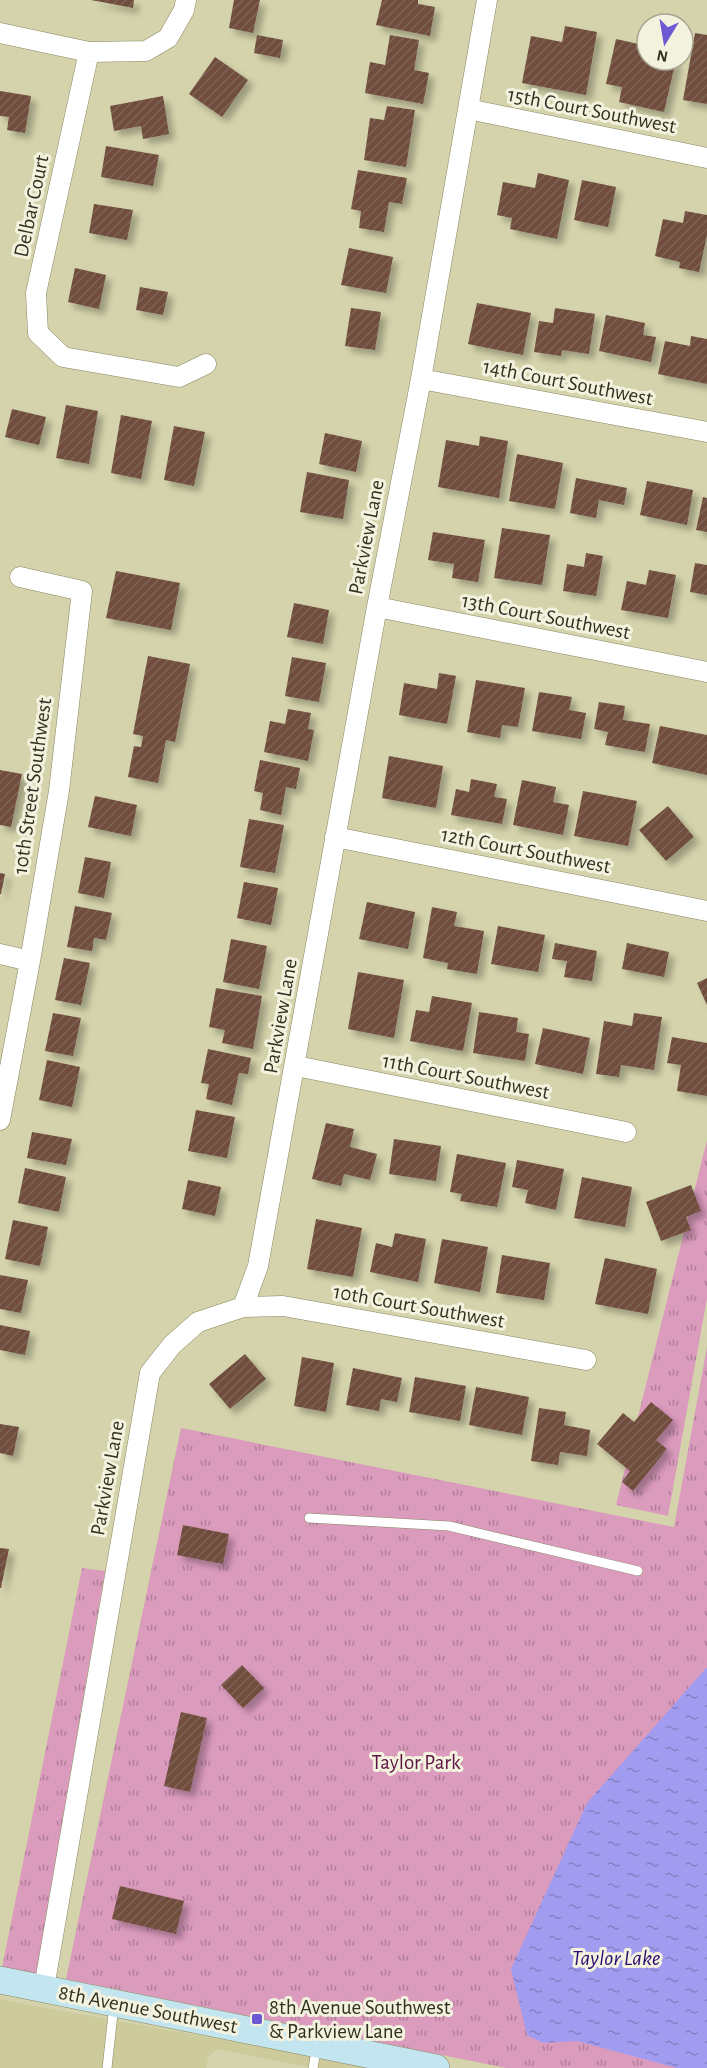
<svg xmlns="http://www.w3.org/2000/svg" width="707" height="2068" font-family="'Alegreya Sans',sans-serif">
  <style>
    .built { fill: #cdcb9b }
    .park { fill: url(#park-tufts) }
    .water { fill: url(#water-ripples) }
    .building { fill: url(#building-hatch); filter: url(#shadow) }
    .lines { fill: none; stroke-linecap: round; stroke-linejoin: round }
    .lane-casing { stroke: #888661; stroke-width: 10 }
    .street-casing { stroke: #888661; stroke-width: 21 }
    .secondary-casing { stroke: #888661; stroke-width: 28 }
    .lane { stroke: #fff; stroke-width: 9 }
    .street { stroke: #fff; stroke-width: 20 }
    .secondary { stroke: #c3e5f0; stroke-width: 27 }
    .poi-dot { fill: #6c59d3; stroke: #f3f2de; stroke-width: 2 }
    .labels { text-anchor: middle; stroke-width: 6; stroke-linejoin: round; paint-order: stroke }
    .street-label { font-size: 21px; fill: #313121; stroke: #f3f2de }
    .park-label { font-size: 21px; fill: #5f1244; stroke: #f3f2de }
    .poi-label { font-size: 21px; fill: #313121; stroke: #f3f2de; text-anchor: start }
    .water-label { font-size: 22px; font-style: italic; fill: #2b0c70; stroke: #f3f2de }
  </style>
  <defs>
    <pattern id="park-tufts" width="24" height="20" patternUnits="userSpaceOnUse" patternTransform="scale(1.5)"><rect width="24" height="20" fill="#db9bbd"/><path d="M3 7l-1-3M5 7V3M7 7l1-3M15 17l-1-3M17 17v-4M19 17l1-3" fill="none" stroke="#b27f99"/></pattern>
    <pattern id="water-ripples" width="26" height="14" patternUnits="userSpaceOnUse" patternTransform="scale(1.5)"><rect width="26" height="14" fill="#a29cf1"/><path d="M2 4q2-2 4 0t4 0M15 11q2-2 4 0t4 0" fill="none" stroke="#8580c3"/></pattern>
    <pattern id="building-hatch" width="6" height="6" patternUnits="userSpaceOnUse" patternTransform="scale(1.5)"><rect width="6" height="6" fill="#6f4d3d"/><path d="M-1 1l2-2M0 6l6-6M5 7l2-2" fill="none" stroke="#7f6456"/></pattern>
    <filter id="shadow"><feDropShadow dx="5.5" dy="5.5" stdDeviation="3" flood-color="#0004"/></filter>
  </defs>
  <rect width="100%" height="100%" fill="#d4d3ab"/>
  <path class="built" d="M0 1999 18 2003 379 2068H314L218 2049 208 2057 206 2068H0Z"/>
  <path class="park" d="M707 1140V1298L668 1516 616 1505Z
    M707 1347V2068H506L66 1979 181 1428 674 1527Z
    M82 1568 105 1571 36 1975 2 1968Z"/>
  <path class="water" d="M707 1667V2068H677L577 2041 543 2043 527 2035 511 1969 587 1803Z"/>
  <path class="building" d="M91 0H134L133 8Z
    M234 0H260L253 33 229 28Z
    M382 0H418V4L435 7 430 36 376 25Z
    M565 26 597 32 586 95 522 83 531 36 562 42Z
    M695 33 707 35V104L683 100Z
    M257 35 283 40 280 58 254 53Z
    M390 35 419 40 414 70 429 73 423 104 365 93 370 62 385 65Z
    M616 39 647 46V60H676L664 112 619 102 622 87 606 84Z
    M215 57 248 80 222 117 189 94Z
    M0 91 31 96 25 133 7 130 9 117 0 116Z
    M163 96 169 134 143 139 141 126 114 131 110 106Z
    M387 106 415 110 406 167 364 160 370 118 384 120Z
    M106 146 159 155 153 186 101 177Z
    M358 170 407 178 402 204 389 202 384 232 359 228 361 211 351 209Z
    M538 173 569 180 557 239 510 229 512 218 497 215 503 182 535 188Z
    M582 180 616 187 608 227 574 220Z
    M94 204 133 210 127 240 89 233Z
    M685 211 707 215V235L699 272 679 268 680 262 655 256 663 219 683 223Z
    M349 248 393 257 386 293 341 285Z
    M75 268 106 275 99 309 68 302Z
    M140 287 168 292 163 315 136 310Z
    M477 303 531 313 523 355 468 344Z
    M351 308 381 312 375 350 345 346Z
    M555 308 595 314 589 354 562 350 561 356 534 352 539 321 553 323Z
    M606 315 645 323 643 335 656 337 651 362 599 351Z
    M691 336 707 339V384L658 374 665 341 690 346Z
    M66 405 98 411 89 464 56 458Z
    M12 409 46 417 39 445 5 437Z
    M121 415 152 421 141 479 111 473Z
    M174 426 205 432 194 486 164 480Z
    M325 433 362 441 356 472 319 464Z
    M480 436 508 441 499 498 438 487 446 440 479 446Z
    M517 454 563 463 555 509 509 501Z
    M307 472 349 480 343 519 300 512Z
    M576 478 627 488 624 505 599 500 596 518 570 513Z
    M647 481 693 490 687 525 640 515Z
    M703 497 707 498V532L696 530Z
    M502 528 550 535 542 585 494 578Z
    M433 532 485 540 478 582 452 578 454 564 428 560Z
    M586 553 603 556 596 596 563 591 567 564 584 567Z
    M695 563 707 565V595L690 592Z
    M649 570 676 575 668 618 621 610 627 581 646 585Z
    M116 571 180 583 171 630 106 618Z
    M294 603 329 610 323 644 287 637Z
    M148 656 190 664 175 742 166 740 158 783 128 777 134 746 141 747 143 736 133 734Z
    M292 657 326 663 319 702 285 696Z
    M439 673 456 676 447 724 399 715 404 683 437 689Z
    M476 680 525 688 518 727 502 725 500 738 467 732Z
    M539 692 572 697 569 710 586 713 581 739 532 731Z
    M599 702 625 706 623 720 650 724 645 752 605 745 608 732 594 729Z
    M288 709 311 713 308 729 314 730 308 761 264 752 270 721 285 724Z
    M660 726 707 735V775L652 763Z
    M389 756 443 766 436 808 382 798Z
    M260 760 300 768 296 789 286 787 281 815 260 810 263 793 254 791Z
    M0 770 22 774 11 827 0 825Z
    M471 779 497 784 494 797 507 799 502 824 451 815 456 789 469 792Z
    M522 780 556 787 553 802 569 805 563 835 513 825Z
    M583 791 637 801 628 846 574 836Z
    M95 796 137 805 131 836 88 827Z
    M668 806 694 837 666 861 639 830Z
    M249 819 284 825 275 873 240 867Z
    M85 857 111 862 104 898 78 893Z
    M0 873 5 874 1 894H0Z
    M244 882 278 888 271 925 237 918Z
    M367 902 415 912 408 949 359 939Z
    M75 906 112 913 106 940 94 938 92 951 67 947Z
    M432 907 457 912 454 926 484 931 477 974 447 969 448 963 423 958Z
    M498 926 545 935 538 972 491 964Z
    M231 939 267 946 259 989 223 982Z
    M555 943 597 951 592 981 564 977 567 961 552 959Z
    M627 943 669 952 664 977 622 969Z
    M64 958 90 963 81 1005 55 1000Z
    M358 972 404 980 394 1038 348 1029Z
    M707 978V1005L697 983Z
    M216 988 262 996 253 1049 222 1043 225 1030 209 1027Z
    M432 996 472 1003 463 1051 410 1041 416 1010 429 1012Z
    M479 1012 518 1018 516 1032 529 1034 525 1061 473 1053Z
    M53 1013 81 1018 73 1056 45 1051Z
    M634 1013 662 1017 654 1070 621 1065 619 1077 596 1074 604 1021 632 1026Z
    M543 1028 590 1038 583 1074 535 1064Z
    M672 1037 707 1043V1096L677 1091 681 1065 667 1063Z
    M208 1049 251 1058 248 1074 239 1073 232 1105 206 1099 209 1084 201 1083Z
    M47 1060 80 1067 72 1107 39 1100Z
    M196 1110 235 1117 227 1158 188 1151Z
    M326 1123 354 1129 350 1147 377 1154 370 1180 344 1174 341 1186 312 1179Z
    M32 1132 72 1139 66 1165 27 1158Z
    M394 1139 441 1146 436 1181 389 1174Z
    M457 1154 506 1163 497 1207 460 1201 462 1194 450 1192Z
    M517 1160 564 1169 556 1210 525 1203 528 1190 512 1187Z
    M25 1168 66 1177 59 1212 18 1203Z
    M582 1177 632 1187 625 1227 574 1218Z
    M188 1180 221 1187 215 1216 182 1209Z
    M691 1185 701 1211 686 1217 691 1230 661 1241 646 1202Z
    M316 1219 362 1228 353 1277 307 1269Z
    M13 1220 48 1227 40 1266 5 1259Z
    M395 1233 426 1239 418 1282 370 1272 376 1243 392 1247Z
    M442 1239 488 1247 480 1292 434 1283Z
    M502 1255 550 1263 544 1300 496 1293Z
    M605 1258 657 1269 648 1314 595 1304Z
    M0 1275 28 1280 21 1313 0 1309Z
    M0 1325 30 1331 25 1355 0 1350Z
    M245 1354 266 1379 230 1409 209 1384Z
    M302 1357 334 1363 326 1412 294 1406Z
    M353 1368 402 1378 397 1402 381 1399 379 1411 346 1405Z
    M415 1377 466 1386 460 1421 409 1412Z
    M476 1387 529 1397 522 1435 469 1425Z
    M651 1402 673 1420 656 1440 667 1449 633 1491 622 1482 630 1471 597 1444 623 1413 634 1422Z
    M539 1408 566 1412 564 1425 590 1430 587 1456 560 1452 558 1465 531 1461Z
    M0 1424 19 1427 13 1456 0 1453Z
    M183 1525 229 1534 223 1564 177 1555Z
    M0 1548 9 1549 1 1588H0Z
    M242 1665 264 1688 243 1708 221 1685Z
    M181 1712 207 1718 190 1792 164 1786Z
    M120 1886 184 1901 176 1934 112 1919Z"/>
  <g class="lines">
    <defs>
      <path id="lane" d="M309 1518 449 1526 638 1571
        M107 2068 114 2005
        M313 2068 317 2046"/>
      <path id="street" d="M0 33 89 52 146 51 168 38 184 10 186 0
        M89 52 36 293 38 333 63 357 179 377 206 364
        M468 109 707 158
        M421 379 707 432
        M377 607 707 672
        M335 837 707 911
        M0 954 30 961
        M296 1066 626 1132
        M0 1120 30 961 59 791 82 591 20 577
        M243 1307 283 1306 586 1360
        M44 1988 150 1373 172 1345 198 1322 243 1307 258 1266 377 607 421 379 487 0"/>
      <path id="secondary" d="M0 1980 436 2068"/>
    </defs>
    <use href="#lane" class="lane-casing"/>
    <use href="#street" class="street-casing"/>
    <use href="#secondary" class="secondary-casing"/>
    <use href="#lane" class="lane"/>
    <use href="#street" class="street"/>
    <use href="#secondary" class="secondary"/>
  </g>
  <rect class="poi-dot" x="251" y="2013" width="12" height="12" rx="3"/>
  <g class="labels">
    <g class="street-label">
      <text transform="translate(592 110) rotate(11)" y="7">15th Court Southwest</text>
      <text transform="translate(31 206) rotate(-78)" y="7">Delbar Court</text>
      <text transform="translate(568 382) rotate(11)" y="7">14th Court Southwest</text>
      <text transform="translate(366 537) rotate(-79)" y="7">Parkview Lane</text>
      <text transform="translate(546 616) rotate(11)" y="7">13th Court Southwest</text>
      <text transform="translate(32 786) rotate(-82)" y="7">10th Street Southwest</text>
      <text transform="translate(526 850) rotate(11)" y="7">12th Court Southwest</text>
      <text transform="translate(280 1016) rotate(-80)" y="7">Parkview Lane</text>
      <text transform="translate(466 1076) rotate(11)" y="7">11th Court Southwest</text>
      <text transform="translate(419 1306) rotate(10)" y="7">10th Court Southwest</text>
      <text transform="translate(107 1478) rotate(-80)" y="7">Parkview Lane</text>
      <text transform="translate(148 2009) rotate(11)" y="7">8th Avenue Southwest</text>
    </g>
    <g class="park-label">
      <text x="416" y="1769">Taylor Park</text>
    </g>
    <g class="poi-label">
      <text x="269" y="2014">8th Avenue Southwest<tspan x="269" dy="24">&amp; Parkview Lane</tspan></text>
    </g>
    <g class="water-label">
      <text x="616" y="1965">Taylor Lake</text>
    </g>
  </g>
  <g transform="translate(665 42) rotate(191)"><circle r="28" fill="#f3f2de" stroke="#a5a592" stroke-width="1.5"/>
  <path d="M0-4.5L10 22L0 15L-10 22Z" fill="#6c59d3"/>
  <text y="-9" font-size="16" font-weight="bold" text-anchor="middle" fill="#313121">N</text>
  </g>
</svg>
